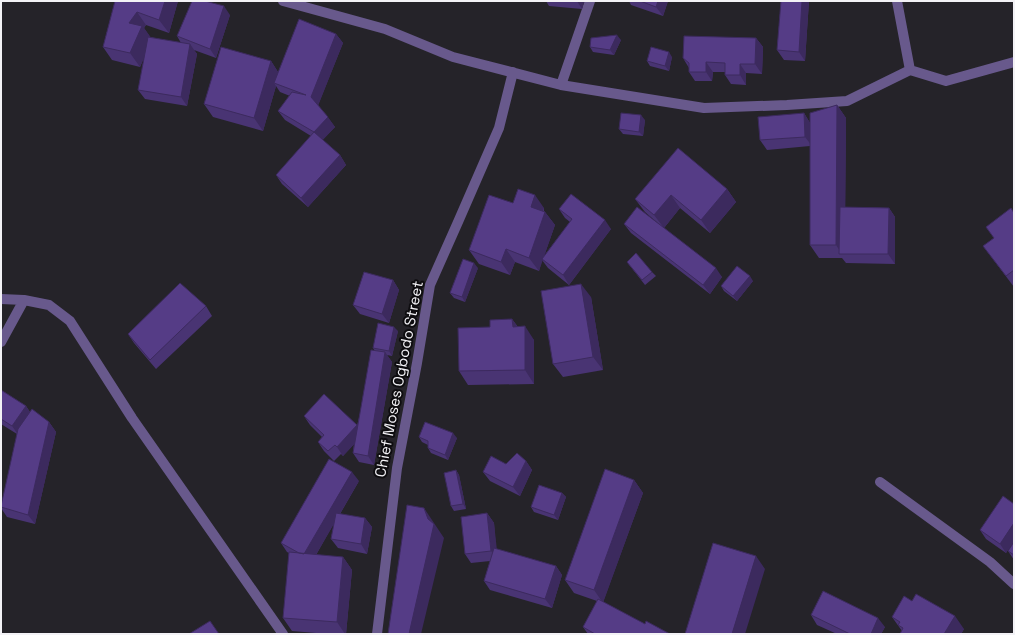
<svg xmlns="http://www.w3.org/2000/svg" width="1015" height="635" font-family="'Space Grotesk',sans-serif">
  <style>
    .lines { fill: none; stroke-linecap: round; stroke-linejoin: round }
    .minor { stroke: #68598c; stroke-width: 10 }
    .wall { fill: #493473 }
    .shaded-wall { fill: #3c2a5e }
    .building { fill: #553c86; stroke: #3c2a5e }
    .labels { text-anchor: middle; stroke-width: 4; stroke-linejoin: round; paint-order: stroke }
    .street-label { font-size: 15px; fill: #f3f2f6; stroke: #0e0d10 }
  </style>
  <rect width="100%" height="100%" fill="#252329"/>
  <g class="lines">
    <path class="minor" d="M283 1 385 29 453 57 561 85 704 108 787 105 847 101 910 70 946 81 1014 62
      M897 1 910 70
      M561 85 590 1
      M1 299 24 300 49 305 70 321 132 418 283 634
      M1 342 24 300
      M880 482 990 562 1014 584
      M377 634 397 468 417 363 430 285 458 222 499 128 513 72"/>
  </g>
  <path class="wall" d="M115 1H178L169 33 146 25 144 28 150 37 181 43 177 36 230 15 216 58 194 50 197 54 187 106 145 99 138 90 145 55 140 67 112 60 103 47Z
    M546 1H584L582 9 549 6Z
    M629 1H668L663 16 631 5Z
    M781 1H809L805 61 784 60 777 50Z
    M336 34 343 43 318 105 335 127 322 140 340 155 346 165 308 207 282 184 276 175 311 136 285 120 278 111 290 96 280 92 276 86 263 131 213 117 204 104 271 61 278 72Z
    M756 38 763 47 762 74 746 73V85L731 84 725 75V72H713L712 81H695L689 72V68L683 58Z
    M621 40 614 55 593 52 590 47Z
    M672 57 669 71 650 66 647 61Z
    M837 105 846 118 845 207 889 208 895 217V264L846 263 842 258H819L810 245V146L767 150 760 140 804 113 810 123V127Z
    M645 120 643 136 623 134 619 129Z
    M727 189 736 202 710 233 680 208 664 228 722 277 710 294 631 233 624 224 660 225 645 212 635 199Z
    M513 203 544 208V211L545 212 555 225 544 256 570 222 565 218 559 209 611 229 569 285 548 268 542 260 539 271 515 262 510 275 479 264 469 250Z
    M1014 213V287L983 246 994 238 986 227Z
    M627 262 652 272 656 276 645 285Z
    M478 268 465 302 454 298 450 293Z
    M393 280 399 290 389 323 360 314 353 305Z
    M753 281 737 301 724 291 721 286Z
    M591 297 603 370 563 377 553 364Z
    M206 306 212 316 156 369 134 343 128 334Z
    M512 319 518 327 534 340V384L468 385 459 371 490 327Z
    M398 331 392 356 387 355 392 362 374 465 359 462 353 453 354 444 343 456 341 454 334 461 324 451 318 442 322 437 310 425 304 416 357 425V426L375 351 373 348Z
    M1 390 26 406 30 412 49 422 56 432 35 524 7 517 1 508 17 434 1 424Z
    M419 437 457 438 448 460 431 453 428 448V445L422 442Z
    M526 461 532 470 520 496 490 481 483 472 506 464Z
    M456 470 459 475 466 509 454 511 451 506Z
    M634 480 643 493 603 602 645 624 670 634H588L583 627 597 601 574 593 565 580Z
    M359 481 340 514 365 518 372 527 367 554 338 548 331 539 334 523 316 555 343 557 352 570 346 634H328L292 631 283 618 289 553 287 552 281 543Z
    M562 493 566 497 558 520 534 512 531 507Z
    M487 513 494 523 496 549 556 566 562 575 552 608 490 590 484 581 490 561 471 563 465 554Z
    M980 530 1014 541 1006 553 986 539Z
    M1014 542V560L1008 551Z
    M811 615 885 627 881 634H837L817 625Z
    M892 617 964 629 961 634H900L902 631Z"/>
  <path class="shaded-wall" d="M165 1H178L169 33 159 20Z
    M577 1H584L582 9Z
    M658 1H668L663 16 656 7Z
    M802 1H809L805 61 799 52Z
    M224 6 230 15 216 58 210 49Z
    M137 12 146 25 144 28 152 39 140 67 130 53 129 23Z
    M336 34 343 43 318 106 311 97Z
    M617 35 621 40 614 55 610 50Z
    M756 38 763 47 762 74 755 64Z
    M190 44 197 54 187 106 181 97Z
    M669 52 672 57 669 71 665 66Z
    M271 61 280 75 274 83 276 86 263 131 254 118Z
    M706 62 713 72 712 81 706 72Z
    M740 64 746 73V85L740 75Z
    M837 105 846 118 845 254H842L836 245Z
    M804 113 810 123 812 146 805 137Z
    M641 115 645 120 643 136 639 132Z
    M328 117 335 127 321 142 314 132Z
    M340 155 346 165 308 207 301 198Z
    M727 189 736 202 710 233 701 220Z
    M535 195 544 208 540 220 531 207Z
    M671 195 680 208 664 228 654 215Z
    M889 208 895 217V264L888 254Z
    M545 212 555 225 539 271 529 258Z
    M605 220 611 229 569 285 563 275Z
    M506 249 515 262 510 275 501 262Z
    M474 263 478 268 465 302 462 297Z
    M716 268 722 277 710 294 703 285Z
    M750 276 753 281 737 301 733 296Z
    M393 280 399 290 389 323 382 314Z
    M581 284 591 297 603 370 593 357Z
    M512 319 522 333 513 327Z
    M525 326 534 340V384L525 370Z
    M394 327 398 331 392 356 389 351Z
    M385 352 392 362 374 465 368 456Z
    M26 406 32 415 19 436 12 426Z
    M49 422 56 432 35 524 28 515Z
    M357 425 363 435 343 456 337 447Z
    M453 433 457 438 448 460 445 455Z
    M526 461 532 470 520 496 513 487Z
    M456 470 459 475 466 509 463 504Z
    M352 472 359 481 310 565 303 556Z
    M634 480 643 493 603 603 594 590Z
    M562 493 566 497 558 520 554 515Z
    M424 508 444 538 421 634H409L428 519Z
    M487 513 494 523 498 560 491 551Z
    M365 518 372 527 367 554 361 544Z
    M1014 523V541L1006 553 1000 544Z
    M756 556 765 569 745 634H732Z
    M343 557 352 570 346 634H345L337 622Z
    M556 566 562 575 552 608 545 599Z
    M955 616 964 629 961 634H944Z
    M878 618 885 627 881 634H871Z"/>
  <path class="building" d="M115 1H165L159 20 137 12 129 23 142 26 130 53 103 47Z
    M192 1H205L224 6 210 49 177 36Z
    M640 1H658L656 7Z
    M781 1H802L799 52 777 50Z
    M299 19 336 34 311 97 328 117 314 132 278 111 292 92 306 95 274 83Z
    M617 35 610 50 590 47 591 38Z
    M684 36 756 38 755 64H740V75H725V63L706 62V72H689V63L683 58Z
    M148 37 190 44 181 97 138 90Z
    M221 47 271 61 254 118 204 104Z
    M651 47 669 52 665 66 647 61Z
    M837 105 836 245H810V113Z
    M621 113 641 115 639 132 619 129Z
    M804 113 805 137 760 140 758 117Z
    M314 132 340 155 301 198 276 175Z
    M678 148 727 189 701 220 671 195 654 215 635 199Z
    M518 189 535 195 531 207 545 212 529 258 506 249 501 262 469 250 489 195 513 203Z
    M571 194 605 220 563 275 542 259 572 219 559 209Z
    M637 207 716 268 703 285 624 224Z
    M840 207 889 208 888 254H839Z
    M1011 208 1014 213V270L1006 276 983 246 994 238 986 227Z
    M636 253 652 272 642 280 627 262Z
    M463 259 474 263 462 297 450 293Z
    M737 266 750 276 733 296 721 286Z
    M364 272 393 280 382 314 353 305Z
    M180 283 206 306 150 360 128 334Z
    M581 284 593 357 553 364 541 291Z
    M512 319 513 327 525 326V370L459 371 458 328 490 327V320Z
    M378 323 394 327 389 351 373 348Z
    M371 350 385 352 368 456 353 453Z
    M1 390 26 406 12 426 1 419Z
    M324 394 357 425 337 447 335 445 328 451 318 442 324 435 304 416Z
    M32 409 49 422 28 515 1 507V506L18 429Z
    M425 422 453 433 445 455 428 448V441L419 437Z
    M517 453 526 461 513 487 483 472 491 456 506 464Z
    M329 459 352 472 304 554 299 553 281 543Z
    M605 469 634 480 594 590 565 580Z
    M456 470 463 504 451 506 444 473Z
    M539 485 562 493 554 515 531 507Z
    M1003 496 1014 504V523L1000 544 980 530Z
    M407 505 424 508 428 519 434 524 409 634H388Z
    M336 513 365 518 361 544 331 539Z
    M487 513 491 551 465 554 461 517Z
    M1014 542V555L1008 551Z
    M713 543 756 556 732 634H685Z
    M494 548 556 566 545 599 484 581Z
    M289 552 343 557 337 622 283 618Z
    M823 591 878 618 871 634H850L811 615Z
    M916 594 955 616 944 634H900L903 628 898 625 900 622 892 617 904 596 912 601Z
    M598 599 645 624 646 621 670 634H595L583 627Z
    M210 621 219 634H189Z"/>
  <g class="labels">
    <g class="street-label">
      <text transform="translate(399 379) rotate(-79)" y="5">Chief Moses Ogbodo Street</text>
    </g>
  </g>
  <rect width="1015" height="635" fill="none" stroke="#f3f2f6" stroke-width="4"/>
</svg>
